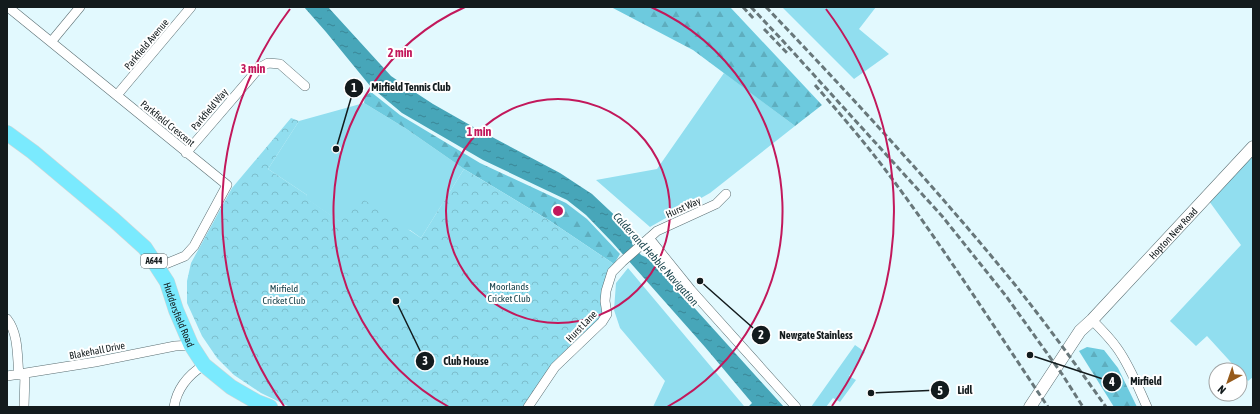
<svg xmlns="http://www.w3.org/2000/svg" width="1260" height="414" font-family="'Asap Condensed',sans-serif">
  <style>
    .green { fill: #91deef }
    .forest { fill: url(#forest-firs) }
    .park { fill: url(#park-crowns) }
    .water { fill: url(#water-ripples) }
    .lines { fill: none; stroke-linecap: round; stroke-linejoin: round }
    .minor-casing { stroke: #5b6f73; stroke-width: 10 }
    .tertiary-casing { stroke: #5b6f73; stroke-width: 13 }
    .trunk-casing { stroke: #d5d6d6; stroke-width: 16 }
    .minor { stroke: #fff; stroke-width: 9 }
    .tertiary { stroke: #fff; stroke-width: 12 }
    .trunk { stroke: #7aeafe; stroke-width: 15 }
    .rail { stroke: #68777a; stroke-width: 3; stroke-dasharray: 6 3; stroke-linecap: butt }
    .ring { fill: none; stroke: #c2185b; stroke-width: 2 }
    .labels { text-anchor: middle; stroke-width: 4; stroke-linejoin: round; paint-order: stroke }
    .shield { fill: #fff; stroke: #5a5f61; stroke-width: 1 }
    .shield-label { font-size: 9px; font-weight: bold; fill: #131b1d }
    .street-label { font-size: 10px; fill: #131b1d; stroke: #fff }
    .park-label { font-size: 10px; fill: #19444d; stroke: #fff }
    .water-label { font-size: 11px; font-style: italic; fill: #1c474f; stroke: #fff }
    .centre { fill: #c2185b; stroke: #fff; stroke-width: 2 }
    .ring-label { font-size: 12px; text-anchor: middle; font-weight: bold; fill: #c2185b; stroke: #fff; stroke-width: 4; stroke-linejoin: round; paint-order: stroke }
    .leader { fill: none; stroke: #131b1d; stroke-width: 1.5 }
    .callout-dot { fill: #131b1d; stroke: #fff; stroke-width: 1.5 }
    .mark-label { font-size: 12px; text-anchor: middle; font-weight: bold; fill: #fff }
    .callout-label { font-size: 11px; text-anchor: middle; font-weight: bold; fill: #131b1d; stroke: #fff; stroke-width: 4; stroke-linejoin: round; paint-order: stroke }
  </style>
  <defs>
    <pattern id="forest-firs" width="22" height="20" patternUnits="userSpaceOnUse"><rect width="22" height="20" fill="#6dcade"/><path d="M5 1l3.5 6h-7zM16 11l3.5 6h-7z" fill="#5eadbe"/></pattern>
    <pattern id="park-crowns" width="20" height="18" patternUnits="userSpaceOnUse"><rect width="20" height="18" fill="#91deef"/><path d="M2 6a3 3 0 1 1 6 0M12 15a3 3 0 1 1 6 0" fill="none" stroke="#7cbecc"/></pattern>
    <pattern id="water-ripples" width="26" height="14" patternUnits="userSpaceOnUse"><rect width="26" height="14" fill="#47a6b9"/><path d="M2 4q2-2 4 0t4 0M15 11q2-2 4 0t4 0" fill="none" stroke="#3a8696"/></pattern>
  </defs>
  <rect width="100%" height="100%" fill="#e2f9fe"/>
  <path class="green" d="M782 7H876L859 29 889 54 854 79Z
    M724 73 795 126 710 193 650 227 596 180 657 169Z
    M364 103 405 128 464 169 421 238 410 230 342 223 305 198 307 195 268 169 299 121Z
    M1253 155V377L1248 381 1240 372V370H1238L1207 336 1196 346 1170 321 1241 245 1209 201Z
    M628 268 744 406 743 407H653L665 381 620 328 614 310 616 283Z
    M855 345 865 352 849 376 856 380 840 402 833 398 826 407H811Z"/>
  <path class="forest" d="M611 7H730L822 105 795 126 693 50Z
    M371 92 400 115 480 163 566 203 587 219 620 254 614 264 550 221 464 169 405 128 364 103 365 96Z
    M1087 347 1104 350 1118 368 1137 407H1114L1079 351Z"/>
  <path class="park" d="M291 118 299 121 268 169 307 195 306 198 341 222 360 197 421 238 464 169 550 221 614 264 605 312 599 320 551 365 523 407H290L261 393 234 375 217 358 202 336 187 303V281L191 263 232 188Z"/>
  <path class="water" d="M304 7H328L391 76 407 87 433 104 477 129 560 173 592 194 625 225 631 233 632 244 641 255 656 262 689 302 784 407H750L749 406 752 403 705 347 612 242 586 215 567 200 483 160 402 113 371 87 326 32Z"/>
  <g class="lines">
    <defs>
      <path id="minor" d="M8 7 227 185 194 246 185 256 158 267
        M51 42 80 7
        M117 95 191 7
        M186 153 259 68 268 63 280 64 305 86
        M649 238 691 290 796 407
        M7 319C19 334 17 358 19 375
        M1092 320C1101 329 1110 338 1117 348 1130 366 1138 387 1147 407
        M7 376 95 362 175 346 191 345
        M24 407 25 374
        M174 407C177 388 188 375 204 365
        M528 407 555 367 602 322 607 314 605 301 606 291 612 272 622 262 657 231 716 204 726 194"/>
      <g id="tertiary">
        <path id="s1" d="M1030 407 1080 331 1092 320 1253 147"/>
      </g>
      <g id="trunk">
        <path id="s2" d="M7 133 33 152 114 220 145 248 167 282 176 310 191 345 204 365 231 387 257 402 270 407"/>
      </g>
    </defs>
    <use href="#minor" class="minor-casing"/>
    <use href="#tertiary" class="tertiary-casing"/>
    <use href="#trunk" class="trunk-casing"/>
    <use href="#minor" class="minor"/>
    <use href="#tertiary" class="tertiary"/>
    <use href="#trunk" class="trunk"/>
    <path class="rail" d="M743 7 754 19
      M751 7 783 41 942 216 1006 296 1062 374 1083 407
      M766 7C852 97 937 189 1016 286 1047 325 1077 366 1106 407
      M764 29 789 55
      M815 85C841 115 867 145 890 176 946 251 996 330 1048 407"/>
  </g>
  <g class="ring">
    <circle cx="558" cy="211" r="112"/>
    <path d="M449 407A224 224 0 0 1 465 7M651 7A224 224 0 0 1 667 407"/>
    <path d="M284 406A336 336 0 0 1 290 9M826 9A336 336 0 0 1 832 406"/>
  </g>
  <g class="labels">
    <rect class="shield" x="141" y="254" width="26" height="14" rx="3"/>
    <g class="shield-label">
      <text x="154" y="264">A644</text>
    </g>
    <g class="street-label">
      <text transform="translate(146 44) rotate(-50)" y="4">Parkfield Avenue</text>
      <text transform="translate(209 109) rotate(-50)" y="4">Parkfield Way</text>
      <text transform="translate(168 123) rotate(39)" y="4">Parkfield Crescent</text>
      <text transform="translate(683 207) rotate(-24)" y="4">Hurst Way</text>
      <text dy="4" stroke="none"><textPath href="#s1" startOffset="226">Hopton New Road</textPath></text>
      <text dy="4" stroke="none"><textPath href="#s2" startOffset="255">Huddersfield Road</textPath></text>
      <text transform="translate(581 326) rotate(-46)" y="4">Hurst Lane</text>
      <text transform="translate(97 350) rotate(-11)" y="4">Blakehall Drive</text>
    </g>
    <g class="park-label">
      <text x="509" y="290">Moorlands<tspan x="509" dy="12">Cricket Club</tspan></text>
      <text x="284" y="292">Mirfield<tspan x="284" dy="12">Cricket Club</tspan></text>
    </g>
    <g class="water-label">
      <text transform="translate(656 259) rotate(48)" y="4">Calder and Hebble Navigation</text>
    </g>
  </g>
  <circle cx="558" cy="211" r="6" class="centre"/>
  <g class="ring-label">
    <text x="400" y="57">2 min</text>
    <text x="253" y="73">3 min</text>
    <text x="479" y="136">1 min</text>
  </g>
  <path class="leader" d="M336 149L354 88M700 281L761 335M396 301L425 361M1030 355L1112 382M871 393L940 390"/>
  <g class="callout-dot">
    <circle cx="336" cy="149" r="4"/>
    <circle cx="700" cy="281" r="4"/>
    <circle cx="396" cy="301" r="4"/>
    <circle cx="1030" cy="355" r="4"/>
    <circle cx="871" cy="393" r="4"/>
    <circle cx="354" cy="88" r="10"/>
    <circle cx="761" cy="335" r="10"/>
    <circle cx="425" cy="361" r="10"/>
    <circle cx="1112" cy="382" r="10"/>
    <circle cx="940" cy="390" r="10"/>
  </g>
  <g class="mark-label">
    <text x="354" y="92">1</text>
    <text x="761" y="339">2</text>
    <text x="425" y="365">3</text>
    <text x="1112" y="386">4</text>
    <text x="940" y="395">5</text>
  </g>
  <g class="callout-label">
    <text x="411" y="91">Mirfield Tennis Club</text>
    <text x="816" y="339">Newgate Stainless</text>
    <text x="466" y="365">Club House</text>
    <text x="1146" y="385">Mirfield</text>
    <text x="965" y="394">Lidl</text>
  </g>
  <rect width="1260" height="414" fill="none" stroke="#131b1d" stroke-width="16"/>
  <g transform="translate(1228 382) rotate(220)"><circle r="19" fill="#ffffff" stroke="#a1a4a5"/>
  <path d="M0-3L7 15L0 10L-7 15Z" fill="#965a1b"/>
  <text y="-6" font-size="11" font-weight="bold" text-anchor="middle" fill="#131b1d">N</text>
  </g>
</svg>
